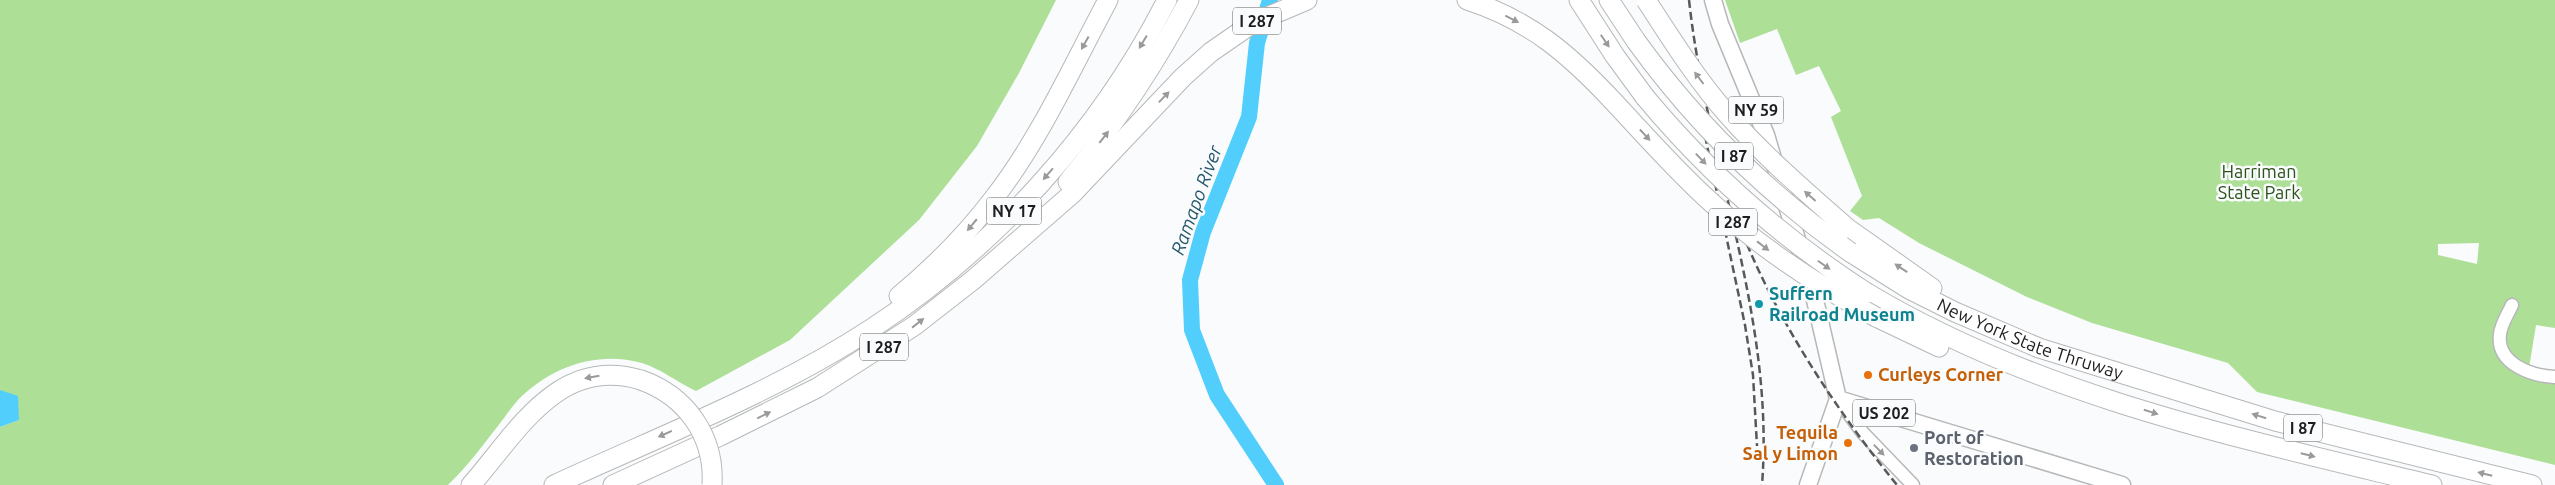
<svg xmlns="http://www.w3.org/2000/svg" width="2555" height="485" font-family="Ubuntu,sans-serif">
  <style>
    .green { fill: #addf97; fill-rule: evenodd }
    .water { fill: #52cefc }
    .lines { fill: none; stroke-linecap: round; stroke-linejoin: round }
    .river { stroke: #52cefc; stroke-width: 16 }
    .minor-casing { stroke: #b6b8b9; stroke-width: 15 }
    .major-casing { stroke: #b6b8b9; stroke-width: 19 }
    .highway-casing { stroke: #b6b8b9; stroke-width: 21 }
    .minor { stroke: #fff; stroke-width: 12 }
    .major { stroke: #fff; stroke-width: 16 }
    .highway { stroke: #fff; stroke-width: 19 }
    .rail { stroke: #585859; stroke-width: 2.5; stroke-dasharray: 8 4; stroke-linecap: butt }
    .highway-bridge-casing { stroke: #b6b8b9; stroke-width: 21; stroke-linecap: butt }
    .highway-bridge { stroke: #fff; stroke-width: 19 }
    .oneway { fill: #9a9a9a }
    .culture-dot { fill: #0f9aa8; stroke: #f9fbfc; stroke-width: 2 }
    .food-dot { fill: #e8710a; stroke: #f9fbfc; stroke-width: 2 }
    .worship-dot { fill: #6b7280; stroke: #f9fbfc; stroke-width: 2 }
    .labels { text-anchor: middle; stroke-width: 5; stroke-linejoin: round; paint-order: stroke }
    .shield { fill: #f9fbfc; stroke: #606061; stroke-width: 1 }
    .shield-label { font-size: 16px; font-weight: bold; fill: #1e1e1f }
    .park-label { font-size: 18px; fill: #2d521b; stroke: #f9fbfc }
    .culture-label { font-size: 18px; font-weight: bold; fill: #0d838f; stroke: #f9fbfc; text-anchor: start }
    .street-label { font-size: 18px; fill: #1e1e1f; stroke: #f9fbfc }
    .food-label { font-size: 18px; font-weight: bold; fill: #c56008; stroke: #f9fbfc; text-anchor: start }
    .worship-label { font-size: 18px; font-weight: bold; fill: #5b616d; stroke: #f9fbfc; text-anchor: start }
    .water-label { font-size: 19px; font-style: italic; fill: #25586b; stroke: #f9fbfc }
  </style>
  <rect width="100%" height="100%" fill="#f9fbfc"/>
  <path class="green" d="M0 0H1056L1019 73 977 146 919 220 790 340 696 391C677 382 661 369 642 363 599 351 556 365 523 395 516 401 510 410 504 418 486 441 469 465 448 485H0V427L19 420 0 390Z
    M1725 0H2555V328L2536 325 2529 368 2555 373V465L2257 392 2228 363 2092 323 2027 297 1919 243 1879 218 1863 220 1850 211 1862 196 1831 117 1841 111 1819 66 1796 75 1777 29 1740 43ZM2479 243 2477 264 2438 255V244Z"/>
  <path class="water" d="M0 390 18 396 19 420 0 427Z"/>
  <g class="lines">
    <path class="river" d="M1270 0 1257 43 1249 117 1203 232 1190 280 1192 330 1217 395 1276 485"/>
    <defs>
      <path id="minor" d="M2512 305C2508 314 2501 324 2500 334 2496 364 2532 376 2555 377
        M1838 399 1863 433 1913 485"/>
      <path id="major" d="M1713 0 1720 24 1766 135 1815 300 1838 399 1808 485
        M1838 399 2122 485"/>
      <g id="highway">
        <path d="M1467 0C1529 20 1568 53 1612 100"/>
        <path d="M1579 0 1615 56 1645 97"/>
        <path d="M1609 0 1636 41"/>
        <path d="M1068 182C1114 125 1155 65 1189 0"/>
        <path d="M1847 228 1932 288"/>
        <path id="s1" d="M1850 252 1909 289 1955 312 2039 348 2275 421 2532 485"/>
        <path d="M1867 293C2039 396 2239 438 2432 485"/>
        <path d="M899 296C934 267 966 235 994 198 1040 139 1073 65 1108 0"/>
        <path d="M1876 317 1939 347"/>
        <path d="M471 485C517 433 558 355 641 380"/>
        <path d="M554 485C660 436 773 393 871 329 995 248 1100 132 1167 0"/>
        <path d="M613 485 720 436 817 388 914 326 973 280 1073 193 1183 77 1211 52 1253 23 1307 0"/>
      </g>
    </defs>
    <use href="#minor" class="minor-casing"/>
    <use href="#major" class="major-casing"/>
    <use href="#highway" class="highway-casing"/>
    <use href="#minor" class="minor"/>
    <use href="#major" class="major"/>
    <use href="#highway" class="highway"/>
    <path class="rail" d="M1689 0C1707 165 1775 317 1762 485
      M1705 136 1745 325 1753 375 1757 446
      M1738 222C1774 316 1833 406 1897 485"/>
    <defs>
      <path id="highway-bridge" d="M1646 0C1672 40 1697 80 1728 115 1764 156 1806 192 1847 228
        M1636 41C1695 123 1767 193 1850 252
        M1645 97C1709 174 1783 239 1867 293
        M1612 100C1645 135 1677 172 1713 204 1762 249 1817 285 1876 317
        M641 380C686 396 715 436 712 485"/>
    </defs>
    <use href="#highway-bridge" class="highway-bridge-casing"/>
    <use href="#highway-bridge" class="highway-bridge"/>
  </g>
  <defs><path id="oneway-solid" d="M-6-.8H1V-3.2L6.5 0L1 3.2V.8H-6Z" transform="scale(1.25)"/></defs>
  <g class="oneway">
    <use href="#oneway-solid" transform="translate(1512 19) rotate(27)"/>
    <use href="#oneway-solid" transform="translate(1605 41) rotate(56)"/>
    <use href="#oneway-solid" transform="translate(1143 42) rotate(121)"/>
    <use href="#oneway-solid" transform="translate(1085 43) rotate(119)"/>
    <use href="#oneway-solid" transform="translate(1699 78) rotate(-127)"/>
    <use href="#oneway-solid" transform="translate(1164 97) rotate(-46)"/>
    <use href="#oneway-solid" transform="translate(1645 135) rotate(47)"/>
    <use href="#oneway-solid" transform="translate(1104 137) rotate(-52)"/>
    <use href="#oneway-solid" transform="translate(1701 159) rotate(46)"/>
    <use href="#oneway-solid" transform="translate(1048 174) rotate(131)"/>
    <use href="#oneway-solid" transform="translate(1810 196) rotate(-139)"/>
    <use href="#oneway-solid" transform="translate(972 225) rotate(130)"/>
    <use href="#oneway-solid" transform="translate(1763 246) rotate(38)"/>
    <use href="#oneway-solid" transform="translate(1824 265) rotate(35)"/>
    <use href="#oneway-solid" transform="translate(1901 268) rotate(-146)"/>
    <use href="#oneway-solid" transform="translate(918 323) rotate(-38)"/>
    <use href="#oneway-solid" transform="translate(592 377) rotate(170)"/>
    <use href="#oneway-solid" transform="translate(2151 412) rotate(17)"/>
    <use href="#oneway-solid" transform="translate(764 415) rotate(-26)"/>
    <use href="#oneway-solid" transform="translate(2259 416) rotate(-163)"/>
    <use href="#oneway-solid" transform="translate(665 434) rotate(156)"/>
    <use href="#oneway-solid" transform="translate(1879 450) rotate(46)"/>
    <use href="#oneway-solid" transform="translate(2308 455) rotate(14)"/>
    <use href="#oneway-solid" transform="translate(2485 474) rotate(-166)"/>
  </g>
  <circle class="culture-dot" cx="1759" cy="304" r="5"/>
  <g class="food-dot">
    <circle cx="1868" cy="375" r="5"/>
    <circle cx="1848" cy="443" r="5"/>
  </g>
  <circle class="worship-dot" cx="1914" cy="448" r="5"/>
  <g class="labels">
    <g class="shield">
      <rect x="1233" y="7.5" width="48" height="27" rx="4"/>
      <rect x="1728.5" y="96.5" width="55" height="27" rx="4"/>
      <rect x="1715" y="142.5" width="38" height="27" rx="4"/>
      <rect x="986.5" y="197.5" width="55" height="27" rx="4"/>
      <rect x="1709" y="208.5" width="48" height="27" rx="4"/>
      <rect x="860" y="333.5" width="48" height="27" rx="4"/>
      <rect x="1853" y="399.5" width="62" height="27" rx="4"/>
      <rect x="2284" y="414.5" width="38" height="27" rx="4"/>
    </g>
    <g class="shield-label">
      <text x="1257" y="27">I 287</text>
      <text x="1756" y="116">NY 59</text>
      <text x="1734" y="162">I 87</text>
      <text x="1014" y="217">NY 17</text>
      <text x="1733" y="228">I 287</text>
      <text x="884" y="353">I 287</text>
      <text x="1884" y="419">US 202</text>
      <text x="2303" y="434">I 87</text>
    </g>
    <g class="park-label">
      <text x="2259" y="178">Harriman<tspan x="2259" dy="21">State Park</tspan></text>
    </g>
    <g class="culture-label">
      <text x="1769" y="300">Suffern<tspan x="1769" dy="21">Railroad Museum</tspan></text>
    </g>
    <g class="street-label">
      <text dy="6" stroke="none"><textPath href="#s1" startOffset="201">New York State Thruway</textPath></text>
    </g>
    <g class="food-label">
      <text x="1878" y="381">Curleys Corner</text>
      <text x="1838" y="439" text-anchor="end">Tequila<tspan x="1838" dy="21">Sal y Limon</tspan></text>
    </g>
    <g class="worship-label">
      <text x="1924" y="444">Port of<tspan x="1924" dy="21">Restoration</tspan></text>
    </g>
    <g class="water-label">
      <text transform="translate(1196 200) rotate(-70)" y="7">Ramapo River</text>
    </g>
  </g>
</svg>
